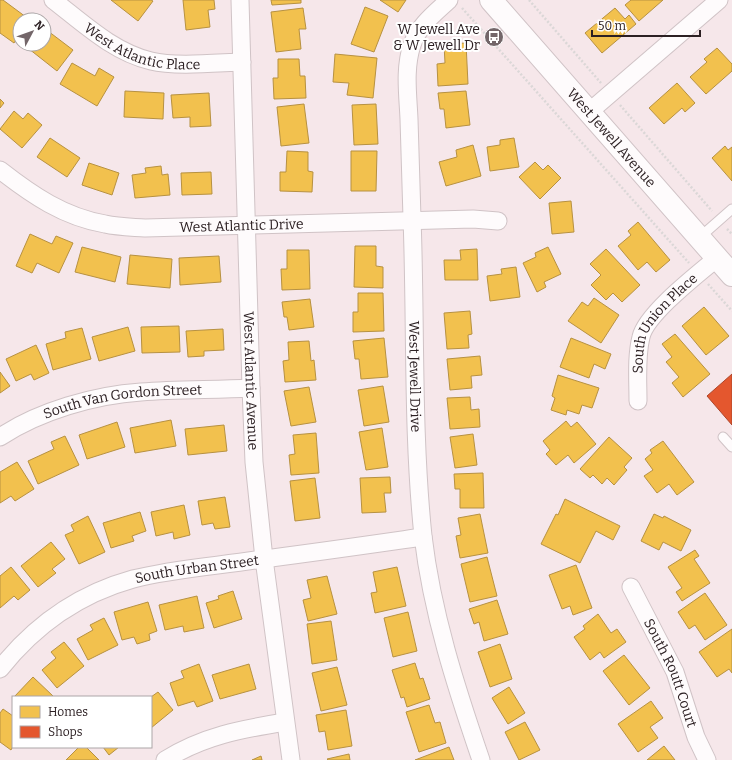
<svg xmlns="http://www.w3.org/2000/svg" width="732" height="760" font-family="Bitter,serif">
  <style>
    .homes { fill: #f2c14e; stroke: #b79141 }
    .shops { fill: #e4572e; stroke: #ad462b }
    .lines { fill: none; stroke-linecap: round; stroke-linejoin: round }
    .service-casing { stroke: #d0c3c6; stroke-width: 11 }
    .minor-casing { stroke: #d0c3c6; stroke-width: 19 }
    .secondary-casing { stroke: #d0c3c6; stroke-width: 24 }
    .path { stroke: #dbd7d7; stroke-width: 2.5; stroke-dasharray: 2 2; stroke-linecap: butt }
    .service { stroke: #fefbfc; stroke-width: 9 }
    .minor { stroke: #fefbfc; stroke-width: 17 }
    .secondary { stroke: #fefbfc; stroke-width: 22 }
    .labels { text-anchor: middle; stroke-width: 4; stroke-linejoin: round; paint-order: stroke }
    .poi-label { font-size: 14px; fill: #2c2023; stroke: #fff; text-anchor: end }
    .street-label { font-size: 14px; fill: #2c2023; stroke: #fff }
  </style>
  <rect width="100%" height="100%" fill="#f6e7ea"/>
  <path class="homes" d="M0 0H3L30 20H20V34L14 43 0 33Z
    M111 0H151L153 1 138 21Z
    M183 0H214L215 9 208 10 210 27 186 30Z
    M271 0H301V3L272 5Z
    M380 0H406L398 12Z
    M631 0H663L639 21 625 5Z
    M365 7 388 16 374 52 351 44Z
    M303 8 306 29H299L301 49 276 52 271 12Z
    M615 8 625 19 629 15 636 24 602 53 585 33Z
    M44 28 73 50 57 71 24 45 26 44H44Z
    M466 43 468 84 438 86 437 64 445 63 444 44Z
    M717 48 732 64V71L706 94 690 77 707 62 704 59Z
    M335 54 377 58 373 98 347 95 349 83 333 82Z
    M278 59H299L300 76H305L306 98 274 99 273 78H278Z
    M72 63 95 76 99 68 114 77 97 106 60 84Z
    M677 83 695 103 685 112 682 108 664 124 649 108Z
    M125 91 164 93 163 119 124 117Z
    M466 91 470 125 446 128 444 109H440L438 93Z
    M209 93 211 126 190 127V117L173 118 171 95Z
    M0 99 4 103 0 108Z
    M304 104 309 143 281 146 277 107Z
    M376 104 378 144 354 145 352 105Z
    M14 111 23 119 28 113 42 125 22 148 0 129Z
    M50 138 80 158 67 177 37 157Z
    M514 138 519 167 490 171 487 147 500 145V140Z
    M473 145 481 176 446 186 439 162 457 157 456 150Z
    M725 146 728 150 732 147V181L712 158Z
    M287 151 308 152V171L313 172 312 192 280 191V172H286Z
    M351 151H377L376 191H351Z
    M535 162 543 170 548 165 561 178 540 199 519 177Z
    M89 163 119 173 112 195 82 185Z
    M161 166 162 175 168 174 170 195 135 198 132 175 146 173 145 168Z
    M211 172 212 194 182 195 181 173Z
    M571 201 574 232 552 234 549 203Z
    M638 222 670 260 656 272 647 262 638 270 618 246 631 235 628 231Z
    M30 234 52 244 56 236 73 243 59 273 37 263 32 273 16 266Z
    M355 246H376V266L383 267V288L354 287Z
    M82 247 121 257 115 282 75 272Z
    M548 247 561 274 544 282 546 287 537 292 523 263 536 257 535 253Z
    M477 249 478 280H445L444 260H461L460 250Z
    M606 249 640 285 622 302 613 293 606 300 591 285 601 275 590 264Z
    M287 250H309L310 289 282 290 281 269H287Z
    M130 255 172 259 170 288 127 284Z
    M219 256 221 282 180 285 179 258Z
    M516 267 520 297 490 301 487 276 502 274 501 269Z
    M358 293H383L384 331 353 332V312H358Z
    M594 298 619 315 601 343 568 321 582 302 588 306Z
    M310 299 314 327 289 330 287 317H284L282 302Z
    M704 307 729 336 706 355 682 326Z
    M470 311 472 334 468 335 469 348 447 349 444 313Z
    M179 326 180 352 142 353 141 327Z
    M128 327 135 351 99 361 92 337Z
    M82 328 91 359 53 370 46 344 66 338 65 332Z
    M223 329 224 350 204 351V356L188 357 186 331Z
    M675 334 710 374 683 397 672 383 679 377 666 362 672 357 662 344Z
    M384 338 388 377 361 379 359 359H355L353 341Z
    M571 338 611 354 605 369 594 364 589 378 560 367Z
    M309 341 311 361 314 360 316 380 285 382 283 361 289 360 288 342Z
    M36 345 49 373 34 380 31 374 16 381 6 359Z
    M480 356 482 375 471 376 472 388 450 390 447 359Z
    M0 372 10 386 0 393Z
    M558 375 599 388 592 408 582 405 579 414 567 410 566 415 551 410 555 398 552 396Z
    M383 386 389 422 364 426 358 390Z
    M309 387 316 422 291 426 284 391Z
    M470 397 471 410 479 409 480 427 450 429 447 398Z
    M171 420 176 446 135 453 130 428Z
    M566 421 571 427 577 422 596 444 574 463 568 455 556 465 546 454 550 450 543 441Z
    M117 422 125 447 87 459 79 435Z
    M224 425 227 451 188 455 185 429Z
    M382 428 388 467 366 470 359 432Z
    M316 433 319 473 291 475 289 455 295 454 293 435Z
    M473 434 477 465 455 468 450 437Z
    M65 436 79 465 38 484 28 461 54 449 51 442Z
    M609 437 632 458 624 467 627 470 614 485 607 478 602 484 593 475 590 478 580 469Z
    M663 441 694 482 677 495 669 484 657 493 644 476 653 470 645 459 652 453 650 450Z
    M17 462 34 489 15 501 11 496 0 503V472Z
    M483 473 484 508H460V489H455L454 474Z
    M390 477 391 493H384L386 512 362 513 360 478Z
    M315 478 320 518 295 521 290 481Z
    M225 497 230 527 215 529 213 523 202 525 198 501Z
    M565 499 620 526 613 540 596 531 580 563 541 544 556 514 558 515Z
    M184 505 190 535 174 539 173 532 156 536 151 512Z
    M140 512 146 531 132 536 134 541 111 548 103 523Z
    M480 514 488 553 460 558 456 536 461 535 458 518Z
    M654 514 663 518 664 516 691 530 681 551 663 542 659 550 641 541Z
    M88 516 105 552 79 564 65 535 74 531 71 525Z
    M51 542 65 559 52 569 56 573 38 587 21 566Z
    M695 550 699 556 694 559 710 583 682 601 676 592 682 588 668 567Z
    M487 557 497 596 470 602 461 564Z
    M576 565 592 608 573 615 570 606 562 609 549 575Z
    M11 567 30 590 18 600 14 596 0 608V576Z
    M397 567 406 606 375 613 371 593 377 592 373 572Z
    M327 576 337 614 308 621 303 600 311 598 307 580Z
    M233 591 242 619 214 628 206 603 219 599 218 596Z
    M705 593 727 625 705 640 695 625 689 629 678 612Z
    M197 596 204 628 184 632 183 626 165 630 159 605Z
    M497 600 508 634 484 641 479 622 474 624 469 609Z
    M148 602 157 631 149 634 150 640 137 644 134 637 122 640 114 612Z
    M408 612 417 651 393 657 384 618Z
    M598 614 611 633 617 629 626 642 604 658 600 652 590 660 574 637 585 629 583 626Z
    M104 618 118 645 88 660 77 639 93 630 90 625Z
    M331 621 337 660 312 664 307 624Z
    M732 629V673L729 669 717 677 699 652Z
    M64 642 84 666 57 688 42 670 56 658 51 652Z
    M500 644 512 679 490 687 478 652Z
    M624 655 650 688 629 705 603 671Z
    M415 663 420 679 423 678 430 699 407 707 404 697 401 698 392 670Z
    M199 664 213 701 197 707 194 701 178 706 170 683 184 678 181 671Z
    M249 664 256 689 220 699 212 675Z
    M337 667 347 705 321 711 312 673Z
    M33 677 53 696 52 697H14Z
    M509 687 525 713 508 724 492 698Z
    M158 692 173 710 151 728V697Z
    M651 701 663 718 650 727 658 738 638 752 618 724Z
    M429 705 435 723 440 722 446 743 419 752 406 712Z
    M3 709 13 716V746L11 750 0 742V713Z
    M346 710 352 746 328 750 325 731 319 732 316 715Z
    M525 722 540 750 519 760 505 732Z
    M664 746 675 760H647Z
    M79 747H86L99 760H66Z
    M103 747H119L109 755Z
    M449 747 454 760H415Z
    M349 754 350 760H328L327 759Z
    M261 756 262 760H252Z"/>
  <path class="shops" d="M732 374V425L707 396Z"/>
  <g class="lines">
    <defs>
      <path id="service" d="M699 238 732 209
        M723 437 732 447"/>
      <g id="minor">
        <path id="s1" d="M53 0C83 23 113 52 151 61 175 67 215 63 242 62"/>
        <path id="s2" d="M240 0 251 388 254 462 264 559 291 760"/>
        <path id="s3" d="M449 0C435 13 418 26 412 45 404 69 408 95 409 119 410 152 411 185 412 218 416 324 412 430 423 536 432 613 456 687 481 760"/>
        <path d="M589 112 719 0"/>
        <path id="s4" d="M0 170C32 195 64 217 105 224 118 227 131 227 145 228L473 219 498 221"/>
        <path id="s5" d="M638 401C638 380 636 357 641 337 646 314 698 274 717 258"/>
        <path id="s6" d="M0 437C39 411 95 395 141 392 177 389 214 390 251 388"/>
        <path id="s7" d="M631 587 675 672 696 737 707 760"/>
        <path id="s8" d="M0 669C34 626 79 594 133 579 172 569 216 566 256 560 312 553 367 545 423 537"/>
        <path d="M165 760C203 736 242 729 285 722"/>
      </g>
      <g id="secondary">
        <path id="s9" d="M491 0 732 275"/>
      </g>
    </defs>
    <use href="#service" class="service-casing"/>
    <use href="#minor" class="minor-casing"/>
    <use href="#secondary" class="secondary-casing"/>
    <path class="path" d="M529 0 601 83
      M462 8 689 263
      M620 105 712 211
      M727 229 732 234
      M708 284 732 311"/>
    <use href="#service" class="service"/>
    <use href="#minor" class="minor"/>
    <use href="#secondary" class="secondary"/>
  </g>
  <defs>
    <symbol id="bus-disc" viewBox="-11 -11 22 22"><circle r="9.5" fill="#736669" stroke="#fff"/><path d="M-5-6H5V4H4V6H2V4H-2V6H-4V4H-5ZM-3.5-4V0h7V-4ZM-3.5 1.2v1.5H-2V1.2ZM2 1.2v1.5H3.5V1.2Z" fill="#fff"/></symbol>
  </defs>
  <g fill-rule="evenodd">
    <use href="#bus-disc" x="483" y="26" width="22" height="22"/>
  </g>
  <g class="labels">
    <g class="poi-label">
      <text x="480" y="34">W Jewell Ave<tspan x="480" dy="16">&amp; W Jewell Dr</tspan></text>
    </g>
    <g class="street-label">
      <text dy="5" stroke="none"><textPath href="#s1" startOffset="104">West Atlantic Place</textPath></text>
      <text dy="5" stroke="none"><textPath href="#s9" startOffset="183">West Jewell Avenue</textPath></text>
      <text dy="5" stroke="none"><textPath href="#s4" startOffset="256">West Atlantic Drive</textPath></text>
      <text dy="5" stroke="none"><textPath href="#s5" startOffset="87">South Union Place</textPath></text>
      <text dy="5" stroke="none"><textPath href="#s3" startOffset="391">West Jewell Drive</textPath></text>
      <text dy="5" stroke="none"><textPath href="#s2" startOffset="381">West Atlantic Avenue</textPath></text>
      <text dy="5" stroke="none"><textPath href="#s6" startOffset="130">South Van Gordon Street</textPath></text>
      <text dy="5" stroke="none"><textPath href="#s8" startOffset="228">South Urban Street</textPath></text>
      <text dy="5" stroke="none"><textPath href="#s7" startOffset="95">South Routt Court</textPath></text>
    </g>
  </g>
  <rect x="12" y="696" width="140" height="52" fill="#ffffff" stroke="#aba6a7"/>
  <rect x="20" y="706" width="20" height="12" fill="#f2c14e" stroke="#aba6a7"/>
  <text x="48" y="716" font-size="12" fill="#2c2023">Homes</text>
  <rect x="20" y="726" width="20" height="12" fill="#e4572e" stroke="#aba6a7"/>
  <text x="48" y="736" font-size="12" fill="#2c2023">Shops</text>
  <g transform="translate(32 32) rotate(49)"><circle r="19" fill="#ffffff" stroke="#aba6a7"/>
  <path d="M0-3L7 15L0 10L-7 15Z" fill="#736669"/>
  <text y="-6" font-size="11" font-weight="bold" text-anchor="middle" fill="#2c2023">N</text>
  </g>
  <path d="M592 30v6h108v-6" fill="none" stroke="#2c2023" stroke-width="2"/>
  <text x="598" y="30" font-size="12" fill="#2c2023" stroke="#ffffff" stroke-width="3" paint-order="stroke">50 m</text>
</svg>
